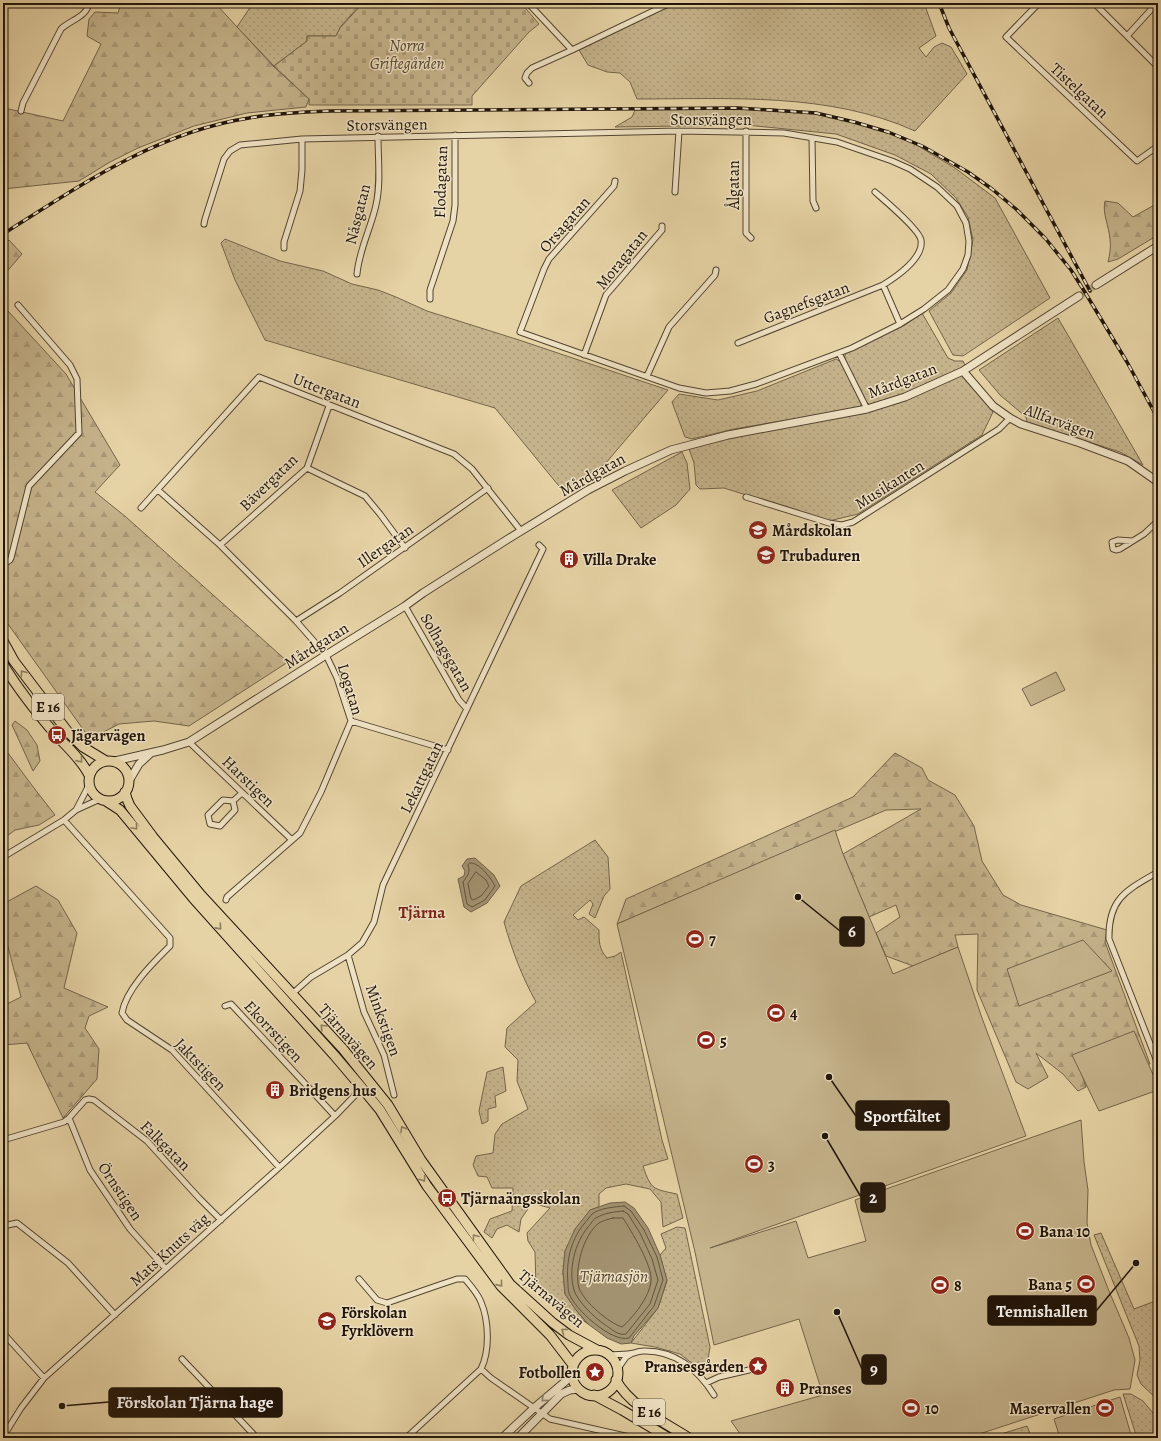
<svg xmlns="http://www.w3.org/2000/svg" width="1161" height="1441" font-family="Alegreya,serif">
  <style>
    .grass { fill: url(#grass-dots); stroke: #73644a }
    .forest { fill: url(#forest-firs); stroke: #73644a }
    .cemetery { fill: url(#cemetery-stones); stroke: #73644a }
    .park { fill: #c5b38b; stroke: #73644a }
    .water { fill: #a39270; stroke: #6f6047 }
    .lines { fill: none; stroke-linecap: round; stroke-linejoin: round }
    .shore { stroke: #62543d; stroke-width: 1 }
    .tertiary-tunnel { stroke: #bfad86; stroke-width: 7; stroke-dasharray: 7 3.5; stroke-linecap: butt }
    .minor-casing { stroke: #524431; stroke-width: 7 }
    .tertiary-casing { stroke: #524431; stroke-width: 9 }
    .trunk-casing { stroke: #21150a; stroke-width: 11 }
    .minor { stroke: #efe2c4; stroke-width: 5 }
    .tertiary { stroke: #efe2c4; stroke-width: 7 }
    .trunk { stroke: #e6d3a5; stroke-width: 9 }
    .rail-casing { stroke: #21150a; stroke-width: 3.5 }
    .rail { stroke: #efe2c4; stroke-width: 2; stroke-dasharray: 6; stroke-linecap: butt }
    .oneway { stroke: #8d7e5f }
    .oneway2 { stroke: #928670 }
    .labels { text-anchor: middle; stroke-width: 3; stroke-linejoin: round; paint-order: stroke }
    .shield { fill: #efe2c4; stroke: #5f5242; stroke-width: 1 }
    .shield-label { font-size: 15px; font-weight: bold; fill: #21150a }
    .park-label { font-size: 16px; font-style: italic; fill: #524431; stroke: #efe2c4 }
    .street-label { font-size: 16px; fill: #21150a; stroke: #efe2c4 }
    .poi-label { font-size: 16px; font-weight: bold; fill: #21150a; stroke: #efe2c4; text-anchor: start }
    .neighbourhood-label { font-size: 17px; font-weight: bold; fill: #7a1f14; stroke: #efe2c4 }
    .water-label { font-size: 17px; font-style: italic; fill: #554733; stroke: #efe2c4 }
    .leader { fill: none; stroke: #21150a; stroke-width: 1.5 }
    .callout-dot { fill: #21150a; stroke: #efe2c4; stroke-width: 1.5 }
    .callout { fill: #21150a; stroke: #21150a; stroke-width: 1.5 }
    .callout-label { font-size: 17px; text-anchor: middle; font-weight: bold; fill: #fff }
  </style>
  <defs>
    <pattern id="grass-dots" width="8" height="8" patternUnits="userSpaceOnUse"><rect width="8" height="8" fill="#c5b38b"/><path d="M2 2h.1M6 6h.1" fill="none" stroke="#a99977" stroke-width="1.8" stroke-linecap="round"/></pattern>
    <pattern id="forest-firs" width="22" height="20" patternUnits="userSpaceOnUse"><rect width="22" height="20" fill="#c5b38b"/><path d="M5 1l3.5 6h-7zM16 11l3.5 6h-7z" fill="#a99977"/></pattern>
    <pattern id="cemetery-stones" width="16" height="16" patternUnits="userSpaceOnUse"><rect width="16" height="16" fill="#c5b38b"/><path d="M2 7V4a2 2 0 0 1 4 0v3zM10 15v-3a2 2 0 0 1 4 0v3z" fill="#a99977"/></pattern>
  </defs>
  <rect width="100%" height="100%" fill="#e6d3a5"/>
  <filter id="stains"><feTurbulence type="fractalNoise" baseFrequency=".005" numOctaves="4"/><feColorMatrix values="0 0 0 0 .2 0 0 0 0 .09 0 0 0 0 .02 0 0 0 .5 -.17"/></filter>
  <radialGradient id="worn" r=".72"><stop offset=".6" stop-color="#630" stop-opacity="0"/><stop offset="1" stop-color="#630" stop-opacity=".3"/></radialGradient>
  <path class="grass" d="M253 3H359L361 4 341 26 336 36H307V41L274 66 237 27Z
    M676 3H924L936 36 919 48 926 57 934 47 942 43 951 47 967 74 915 131C829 92 729 99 637 99L630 82 620 73 607 72 588 65 579 50Z
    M773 109 838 117 903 137 955 168 995 198 1050 298 963 356 953 355 929 311 951 293 967 270 973 240 968 217 956 198 931 174 895 155 836 134 746 125 615 127 632 117 635 110Z
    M225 239 280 261 323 271 352 284 378 290 396 297 427 311 519 340 668 390 605 464 563 491 495 408 265 340 235 280 221 243Z
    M922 313 948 358 955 361H963L966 367 905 395 870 405 865 401 844 358 846 353 905 325Z
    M1058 318 1143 465 1120 452 1027 422 1026 417 1000 395 979 370Z
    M836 359 841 362 862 403 859 408 734 429 692 439 685 437 672 402 679 394 718 400 757 391Z
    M962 375 993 412 982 435 858 514 829 521 724 488 700 489 696 485 694 463 689 449 736 437 866 411 905 400Z
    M682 452 687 463 690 489 676 505 641 528 612 490Z
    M595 840 608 857 610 889 604 896 595 918 589 914 593 904 590 900 573 915 578 920 584 917 599 930C599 942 599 949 607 958L615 956 621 952 662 1140 668 1159 643 1166C651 1190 653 1189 677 1194L683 1218 663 1227 661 1202 650 1189 626 1184 606 1188 599 1194V1207L590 1210 565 1251 563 1272 565 1294 576 1310 588 1324 536 1287 535 1252 528 1241 527 1233 550 1208 532 1203 521 1219 519 1232 507 1225 497 1229 492 1238 484 1232 490 1219 512 1211 513 1188H492L487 1177 478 1176 473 1165 476 1156 493 1153 495 1134 502 1124 528 1109 517 1081 518 1060 505 1047 507 1028 536 1002C522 977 512 950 504 922L521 886Z
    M503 1067 506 1091 495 1096 496 1107 488 1109V1121L482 1124 479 1111 487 1072Z
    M677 1227 685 1228 710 1347 707 1365 703 1372 680 1354 655 1347 631 1343 658 1308 667 1281 660 1255 666 1248 661 1234Z
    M1101 1233 1134 1309 1158 1300V1400L1141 1384 1137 1375 1140 1360 1139 1346 1094 1235Z
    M1123 1394H1131L1143 1401 1158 1419V1438H1137Z
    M1027 1426 1032 1438H988Z"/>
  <path class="forest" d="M121 3H215L273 66 309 99 306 107 247 113 194 126 138 148 110 162 79 181 3 189V110L4 108 63 121 101 44 87 36 89 19 95 12 118 13Z
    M1105 201 1118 203 1133 217 1158 203V235L1118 259 1108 262C1110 254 1111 247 1110 239 1109 226 1102 213 1105 201Z
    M9 240 22 254 3 276V244Z
    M8 311 66 374 120 465 95 492 126 517 288 662 189 726 154 721 119 724 90 739 3 617V312Z
    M15 721 27 730 37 745 40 761 33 771 12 725Z
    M3 753H8L34 788 55 815 39 825 15 830 3 839Z
    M895 753 922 768 928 780 955 795 974 826 982 861 1003 895 1021 905 1107 930 1105 942 1150 1064 1136 1066 1076 1057 1086 1087 1078 1091 1063 1074 1036 1053 1048 1077 1028 1089 1016 1082 977 990 978 934 955 935 958 947 913 966 886 956 876 933 900 917 896 905 869 917 843 854 921 809 886 810 617 924 626 899 853 797Z
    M36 886 58 900 77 933 64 988 108 1007 89 1016 85 1028 99 1049 97 1079 63 1118 27 1043 3 1045V1006L21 997 7 943 3 935V904Z"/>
  <path class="cemetery" d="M361 3H521L539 24 529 32 472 96V105H309V99L274 66 307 41V36H336L340 28 362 4Z"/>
  <path class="park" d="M1056 672 1065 690 1031 706 1022 689Z
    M835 830 843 854 893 974 958 947 982 1018 1026 1136 710 1248 796 1221 808 1258 866 1241 855 1200 1081 1120 1084 1162 1088 1190 1087 1223 1091 1245 1109 1291 1129 1338 1135 1360 1130 1389 1114 1390 967 1438H743L731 1421 823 1395 799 1319 714 1345 695 1252 617 924Z
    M1083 940 1112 971 1019 1006 1007 969Z
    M1134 1031 1158 1086V1090L1099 1111 1072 1055Z
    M1120 1397 1132 1438H1060L1054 1419Z"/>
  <path class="water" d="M475 858 494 875 500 886 487 903 471 912 464 907 458 879 464 876 465 871 462 866 467 859Z
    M625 1202 634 1208 648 1228 660 1255 667 1280 658 1308 634 1336 631 1343 621 1344 607 1338 588 1324 576 1310 565 1294 563 1272 565 1251 575 1229 590 1210 610 1203Z"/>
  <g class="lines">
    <path class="shore" d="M470 863C479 862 491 878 495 886L485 900 472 907 467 904 463 882C467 876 471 873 468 865Z
      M476 872 486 880 489 886 481 896 473 900 471 899 468 884Z
      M624 1206 631 1211 644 1230 657 1257 663 1280 654 1306 629 1338C612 1343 574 1309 569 1293 568 1290 568 1286 568 1284 566 1262 570 1241 584 1224 587 1221 589 1217 592 1214 599 1208 615 1207 624 1206Z
      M623 1211 628 1214 640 1233 652 1259 658 1280 650 1304 626 1334C618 1336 610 1328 604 1324 595 1318 577 1301 574 1290 568 1269 575 1243 588 1227 591 1224 593 1219 596 1218 604 1213 614 1212 623 1211Z
      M613 1218H623C631 1231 653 1266 651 1281 650 1296 633 1318 622 1327 609 1323 584 1302 579 1288 574 1270 583 1235 599 1223 602 1221 609 1219 613 1218Z"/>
    <path class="tertiary-tunnel" d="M1079 296 1096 285"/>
    <defs>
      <path id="minor" d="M528 3 572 50
        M1039 3 1006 37 1137 161 1158 146
        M1094 3 1158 67
        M1127 36 1157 3
        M529 83 525 78 527 73 532 68 572 50 670 3
        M21 111 23 103 61 29C70 20 87 17 89 3
        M746 131V233L751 238
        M812 138 813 201 816 208
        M675 192 679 131
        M204 224 205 219 224 159 230 151 240 145 302 139 679 131 784 133 837 142 892 161 910 169 937 187 957 206 966 223 969 241 968 255 963 269 948 290 924 309 900 324 852 348 756 384 730 391 706 393 679 388 520 332 544 269 549 259 614 186 615 181
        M284 248V242L300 191 302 170V139
        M357 274C359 250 371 228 376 205 381 183 378 159 378 136
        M883 285 900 324
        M430 299V290L453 221 455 205V135
        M738 343 883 285C896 277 924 258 921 240 919 229 884 200 875 192
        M839 353 867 409
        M584 355 606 295 662 230V226
        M647 376 669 327 715 275 716 270
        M307 468 365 496 380 514 405 548
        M158 490 220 545 296 621 326 655 337 678 351 721 321 792 300 833 227 897 226 900
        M746 497 829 523 842 525 853 522 999 429 1010 418
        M141 508 259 377 454 454 472 469 521 531
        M1132 541 1118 540 1112 542 1113 549 1116 550 1120 549 1144 534 1158 521
        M220 545 307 468 329 406
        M3 565 10 560 11 558 29 486 79 433 77 379 70 365 18 305
        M405 606 459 700 467 709
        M296 621 340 593 488 488
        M351 721 448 750
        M189 742 292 840
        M233 801 235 810 220 826 210 824 208 815 223 800 233 801 242 793
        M76 810 89 785
        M64 820 170 938V946C153 963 126 989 122 1013L127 1020 172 1050 279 1167
        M3 857 64 820 76 810 100 799
        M1158 872C1127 890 1108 898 1109 939L1158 1064
        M348 955 364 1012 384 1055 394 1095
        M292 994 311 977 348 955 362 943 374 922 383 885 543 549 539 545
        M225 1006 231 1004 335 1116
        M69 1118 90 1170 130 1229 166 1269
        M3 1140 64 1122 69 1118 85 1100 89 1099 94 1100 147 1141 199 1198 221 1220
        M3 1226 17 1223 68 1263 115 1315
        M359 1279 377 1300 387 1303 439 1285 457 1279H465C471 1286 478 1294 481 1302 489 1321 490 1351 481 1369L491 1378 550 1419 634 1438
        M3 1333 44 1378
        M609 1355C617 1354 626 1355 634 1353 637 1352 640 1351 643 1351 674 1350 698 1369 714 1395
        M182 1359 257 1438
        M617 1370 626 1357 631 1354
        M706 1383 719 1377 749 1370
        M3 1437 21 1408 44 1378 283 1164 335 1116 362 1088
        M406 1438 481 1369"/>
      <path id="tertiary" d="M1096 285 1158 246
        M963 371 993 406 1010 418 1021 424 1080 443 1128 461 1158 482
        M115 761 163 750 189 742 326 655 405 606 423 593 508 539 588 490 625 471 671 450 728 435 867 409 905 397 963 371 1079 296
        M129 781 139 764 151 753
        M502 1438 534 1408 567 1380 572 1372
        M518 1438 561 1394 570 1390 578 1389"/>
      <path id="trunk" d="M3 641 14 661 68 732 83 747 106 761
        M3 664C18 689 37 713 56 735 68 748 81 759 89 775
        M89 781a20 20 0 1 1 40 0a20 20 0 1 1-40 0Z
        M125 792 127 799 130 806 153 837 201 895 343 1049 388 1105 421 1160 510 1284 553 1323 569 1335 597 1350
        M106 801 120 810 193 898 334 1055 362 1088 380 1110 427 1186 501 1286 550 1335 573 1365
        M572 1373a23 23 0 1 1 46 0a23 23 0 1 1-46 0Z
        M616 1380C629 1405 665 1423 689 1438
        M594 1395 622 1410 669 1438"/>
    </defs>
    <use href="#minor" class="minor-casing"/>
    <use href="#tertiary" class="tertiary-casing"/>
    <use href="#trunk" class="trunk-casing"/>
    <use href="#minor" class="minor"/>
    <use href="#tertiary" class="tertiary"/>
    <use href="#trunk" class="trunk"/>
    <defs>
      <path id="rail" d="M939 3 949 28 1090 291
        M3 234C79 186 157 132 249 118 276 113 303 112 330 111L738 108 816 113 854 122 888 132 922 146 968 172 992 189 1016 209 1045 238 1071 270 1083 289 1127 362 1158 419"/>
    </defs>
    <use href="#rail" class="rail-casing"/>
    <use href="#rail" class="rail"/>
  </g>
  <defs><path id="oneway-chevron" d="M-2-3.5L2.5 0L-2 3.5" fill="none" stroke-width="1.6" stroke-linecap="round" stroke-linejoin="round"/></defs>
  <g class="oneway">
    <use href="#oneway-chevron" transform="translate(23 673) rotate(-126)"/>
    <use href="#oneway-chevron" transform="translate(80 760) rotate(51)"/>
    <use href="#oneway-chevron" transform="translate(135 827) rotate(50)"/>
    <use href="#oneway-chevron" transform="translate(219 927) rotate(48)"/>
    <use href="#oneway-chevron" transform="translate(323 1027) rotate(-133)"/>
    <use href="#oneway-chevron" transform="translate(403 1129) rotate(-120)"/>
    <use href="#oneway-chevron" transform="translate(423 1179) rotate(56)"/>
    <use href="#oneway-chevron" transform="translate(475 1237) rotate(-126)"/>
    <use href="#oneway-chevron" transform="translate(500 1284) rotate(51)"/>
    <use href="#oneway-chevron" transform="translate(564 1331) rotate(-144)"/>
  </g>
  <use class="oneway2" href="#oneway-chevron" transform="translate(544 1399) rotate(140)"/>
  <defs>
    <symbol id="school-disc" viewBox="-11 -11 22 22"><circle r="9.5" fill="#8f2418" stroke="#efe2c4"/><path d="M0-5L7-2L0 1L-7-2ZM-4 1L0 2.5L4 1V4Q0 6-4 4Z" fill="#fff"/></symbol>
    <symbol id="building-disc" viewBox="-11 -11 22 22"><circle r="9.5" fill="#8f2418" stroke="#efe2c4"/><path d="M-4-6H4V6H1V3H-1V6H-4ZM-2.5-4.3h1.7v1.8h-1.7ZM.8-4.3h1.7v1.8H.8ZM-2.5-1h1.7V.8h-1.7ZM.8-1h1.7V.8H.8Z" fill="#fff"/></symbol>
    <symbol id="bus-disc" viewBox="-11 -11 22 22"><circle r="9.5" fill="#8f2418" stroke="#efe2c4"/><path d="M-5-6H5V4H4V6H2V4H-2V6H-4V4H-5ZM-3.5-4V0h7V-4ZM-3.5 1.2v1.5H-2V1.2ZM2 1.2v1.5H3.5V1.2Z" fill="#fff"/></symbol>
    <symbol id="stadium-disc" viewBox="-11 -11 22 22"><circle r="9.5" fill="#8f2418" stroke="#efe2c4"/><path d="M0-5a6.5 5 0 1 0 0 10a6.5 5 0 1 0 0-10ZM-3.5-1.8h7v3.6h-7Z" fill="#fff"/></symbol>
    <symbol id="sight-disc" viewBox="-11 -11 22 22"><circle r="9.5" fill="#8f2418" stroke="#efe2c4"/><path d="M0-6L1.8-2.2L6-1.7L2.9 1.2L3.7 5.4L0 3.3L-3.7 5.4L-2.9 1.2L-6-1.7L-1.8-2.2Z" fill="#fff"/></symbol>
  </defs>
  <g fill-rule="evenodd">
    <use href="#school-disc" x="747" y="519" width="22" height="22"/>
    <use href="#school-disc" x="755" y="544" width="22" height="22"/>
    <use href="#building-disc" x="558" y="548" width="22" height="22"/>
    <use href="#bus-disc" x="46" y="724" width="22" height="22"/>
    <use href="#stadium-disc" x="684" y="928" width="22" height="22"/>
    <use href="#stadium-disc" x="765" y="1002" width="22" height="22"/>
    <use href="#stadium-disc" x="695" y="1029" width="22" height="22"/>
    <use href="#building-disc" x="264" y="1079" width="22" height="22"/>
    <use href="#stadium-disc" x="743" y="1153" width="22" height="22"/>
    <use href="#bus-disc" x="436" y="1187" width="22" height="22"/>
    <use href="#stadium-disc" x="1014" y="1220" width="22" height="22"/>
    <use href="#stadium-disc" x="1075" y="1273" width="22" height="22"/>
    <use href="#stadium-disc" x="929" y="1274" width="22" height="22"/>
    <use href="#school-disc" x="316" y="1310" width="22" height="22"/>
    <use href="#sight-disc" x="747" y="1355" width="22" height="22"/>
    <use href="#sight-disc" x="584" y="1361" width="22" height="22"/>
    <use href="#building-disc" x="774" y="1377" width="22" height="22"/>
    <use href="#stadium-disc" x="900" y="1397" width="22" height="22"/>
    <use href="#stadium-disc" x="1094" y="1397" width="22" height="22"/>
  </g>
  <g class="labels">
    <g class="shield">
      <rect x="32" y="694" width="32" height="26" rx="3"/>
      <rect x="633" y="1399" width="32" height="26" rx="3"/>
    </g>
    <g class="shield-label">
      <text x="48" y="712">E 16</text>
      <text x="649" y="1417">E 16</text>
    </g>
    <g class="park-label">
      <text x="407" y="51">Norra<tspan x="407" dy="18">Griftegården</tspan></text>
    </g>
    <g class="street-label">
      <text transform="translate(1080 90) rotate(43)" y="6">Tistelgatan</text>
      <text x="711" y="125">Storsvängen</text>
      <text transform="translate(387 124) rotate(-1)" y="6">Storsvängen</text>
      <text transform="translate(440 182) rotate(-88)" y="6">Flodagatan</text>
      <text transform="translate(733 185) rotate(-90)" y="6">Ålgatan</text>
      <text transform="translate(357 214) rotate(-76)" y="6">Nåsgatan</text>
      <text transform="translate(564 224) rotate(-49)" y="6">Orsagatan</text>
      <text transform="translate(621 259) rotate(-51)" y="6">Moragatan</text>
      <text transform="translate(806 302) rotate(-21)" y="6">Gagnefsgatan</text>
      <text transform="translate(902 380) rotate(-21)" y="6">Mårdgatan</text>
      <text transform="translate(327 390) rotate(21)" y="6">Uttergatan</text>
      <text transform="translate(1060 421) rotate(20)" y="6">Allfarvägen</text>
      <text transform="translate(592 474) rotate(-29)" y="6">Mårdgatan</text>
      <text transform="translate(268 482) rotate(-44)" y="6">Bävergatan</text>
      <text transform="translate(889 484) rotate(-32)" y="6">Musikanten</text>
      <text transform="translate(385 545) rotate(-35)" y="6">Illergatan</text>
      <text transform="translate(316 645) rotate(-32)" y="6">Mårdgatan</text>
      <text transform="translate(447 652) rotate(60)" y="6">Solhagsgatan</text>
      <text transform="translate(351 689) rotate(73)" y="6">Logatan</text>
      <text transform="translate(421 777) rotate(-64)" y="6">Lekattgatan</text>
      <text transform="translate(249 781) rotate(44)" y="6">Harstigen</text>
      <text transform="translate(384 1020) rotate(70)" y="6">Minkstigen</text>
      <text transform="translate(274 1031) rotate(47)" y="6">Ekorrstigen</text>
      <text transform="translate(349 1036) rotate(49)" y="6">Tjärnavägen</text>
      <text transform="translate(201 1064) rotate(46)" y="6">Jaktstigen</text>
      <text transform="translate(166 1145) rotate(45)" y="6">Falkgatan</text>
      <text transform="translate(121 1191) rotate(56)" y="6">Örnstigen</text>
      <text transform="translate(169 1249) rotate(-42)" y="6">Mats Knuts väg</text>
      <text transform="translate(552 1298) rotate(40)" y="6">Tjärnavägen</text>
    </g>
    <g class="poi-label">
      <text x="772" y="536">Mårdskolan</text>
      <text x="780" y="561">Trubaduren</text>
      <text x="583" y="565">Villa Drake</text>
      <text x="71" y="741">Jägarvägen</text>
      <text x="709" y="945">7</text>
      <text x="790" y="1019">4</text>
      <text x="720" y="1046">5</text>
      <text x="289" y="1096">Bridgens hus</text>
      <text x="768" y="1170">3</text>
      <text x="461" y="1204">Tjärnaängsskolan</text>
      <text x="1039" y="1237">Bana 10</text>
      <text x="1072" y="1290" text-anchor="end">Bana 5</text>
      <text x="954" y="1291">8</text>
      <text x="341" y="1318">Förskolan<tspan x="341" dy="18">Fyrklövern</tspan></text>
      <text x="744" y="1372" text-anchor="end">Pransesgården</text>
      <text x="581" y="1378" text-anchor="end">Fotbollen</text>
      <text x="799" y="1394">Pranses</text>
      <text x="925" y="1414">10</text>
      <text x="1091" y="1414" text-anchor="end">Maservallen</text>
    </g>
    <g class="neighbourhood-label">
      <text x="422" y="918">Tjärna</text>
    </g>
    <g class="water-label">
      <text x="614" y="1282">Tjärnasjön</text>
    </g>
  </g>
  <path class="leader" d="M798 897L840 931M829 1077L856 1116M825 1136L861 1197M1136 1263L1096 1311M837 1312L862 1369M62 1406L109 1402"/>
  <g class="callout-dot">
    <circle cx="798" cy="897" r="4"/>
    <circle cx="829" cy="1077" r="4"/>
    <circle cx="825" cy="1136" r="4"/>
    <circle cx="1136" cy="1263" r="4"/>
    <circle cx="837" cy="1312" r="4"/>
    <circle cx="62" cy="1406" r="4"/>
  </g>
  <g class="callout">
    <rect x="840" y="917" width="24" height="29" rx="4"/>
    <rect x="856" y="1101" width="93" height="29" rx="4"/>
    <rect x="861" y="1183" width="24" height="29" rx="4"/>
    <rect x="988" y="1296" width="108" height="29" rx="4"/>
    <rect x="862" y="1355" width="24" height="29" rx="4"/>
    <rect x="109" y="1388" width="173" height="29" rx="4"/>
  </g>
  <g class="callout-label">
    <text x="852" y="937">6</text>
    <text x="902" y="1122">Sportfältet</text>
    <text x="873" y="1203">2</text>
    <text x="1042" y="1317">Tennishallen</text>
    <text x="874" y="1375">9</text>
    <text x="195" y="1408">Förskolan Tjärna hage</text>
  </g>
  <rect width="1161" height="1441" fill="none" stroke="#e6d3a5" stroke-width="16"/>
  <rect x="4" y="4" width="1153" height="1433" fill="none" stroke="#21150a" stroke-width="2"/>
  <rect x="8" y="8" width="1145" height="1425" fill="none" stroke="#21150a"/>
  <rect width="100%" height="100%" filter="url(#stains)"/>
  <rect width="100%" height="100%" fill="url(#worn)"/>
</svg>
